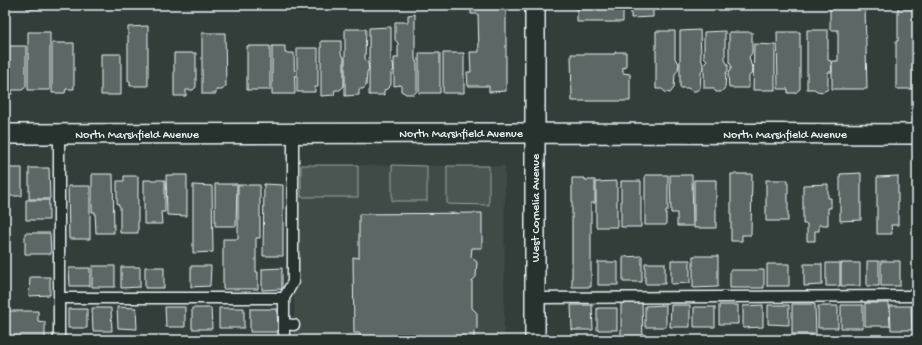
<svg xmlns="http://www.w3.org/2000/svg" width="922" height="345" font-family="'Gochi Hand',sans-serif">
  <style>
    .built { fill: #3f4b46 }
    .green { fill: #495651; stroke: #98a4a4 }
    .building { fill: #5c6865; stroke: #e8f1f8 }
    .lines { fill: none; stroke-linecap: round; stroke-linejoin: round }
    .lane-casing { stroke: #e8f1f8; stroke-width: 13 }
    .street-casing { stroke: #e8f1f8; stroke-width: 22 }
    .lane { stroke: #26332d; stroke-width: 10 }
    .street { stroke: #26332d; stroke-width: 19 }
    .labels { text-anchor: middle; stroke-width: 3; stroke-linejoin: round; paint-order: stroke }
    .street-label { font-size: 12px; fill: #e8f1f8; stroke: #26332d }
  </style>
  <rect width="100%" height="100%" fill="#323e39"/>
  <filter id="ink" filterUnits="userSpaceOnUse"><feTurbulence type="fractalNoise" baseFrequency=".025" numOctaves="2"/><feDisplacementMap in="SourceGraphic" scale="8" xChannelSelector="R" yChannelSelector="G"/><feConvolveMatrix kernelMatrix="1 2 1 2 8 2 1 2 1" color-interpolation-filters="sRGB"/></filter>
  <g filter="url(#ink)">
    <path class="built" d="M295 165 505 166 504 340H294Z"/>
    <path class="green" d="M301 165H358V197H301Z
      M392 165 427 166V201H392Z
      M447 166H489V205L447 204Z"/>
    <path class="building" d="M27 5H47V8L27 9Z
      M56 5H87V8H56Z
      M238 5H262V8H238Z
      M471 5H506V91L489 92V86H468L467 72H471L470 52H479L478 14H471Z
      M577 5H623V22H577Z
      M631 5H653V17L631 18Z
      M838 5H865L867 89H832V61H838V30H830V8H838Z
      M898 5H917V89H896V41H898Z
      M415 14V59L417 64V91L414 94H406L401 91V85L394 86V58H398V43L395 40V22H408V15Z
      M148 26V86H130V81H128V27Z
      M391 27V61L393 63 394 70 391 73V85L387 89 384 90V95H369V28Z
      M345 29H366L365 59 368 63 369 69 367 72 366 86 363 89H359V95L345 96Z
      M700 30 701 59 703 64V68L701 73 700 88 696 91H692L688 88H680V31Z
      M807 30H828V60L831 61 832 72H828V89L823 92 817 91 814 89H807Z
      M656 31H675V59L679 63 678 70 675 74 674 88 670 93 665 92 662 89H656Z
      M725 31V60L728 65V70L726 73 725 88 721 92H716L713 88H704V65L707 60 704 57V32Z
      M28 32H50V90H28Z
      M729 32H752V53L749 57 753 72 749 76V88H729L728 73 731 69V65L729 62Z
      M777 32H800V89L795 93H788V89H778Z
      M202 33H225L226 86 222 90H216V94H202Z
      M321 41H341V54L344 58V86L340 90H335L334 95 321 96Z
      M52 43H74V89H66L65 93H52Z
      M754 44 775 45V90H753Z
      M5 46H26V87L22 90H12V94H5Z
      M247 46H270V90H247Z
      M272 46H285V53H294L295 94H272Z
      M297 48H318V87H315V92H297Z
      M615 52H626V68L623 67V73L630 74V101H572L571 54H615Z
      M174 53H196V87L193 90H186V96H174Z
      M419 53H440V93H419Z
      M443 53H464V93H443Z
      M101 54H121V95H101Z
      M5 168H22V196H5Z
      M29 168H49L50 199H29Z
      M861 173V220L840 221V174Z
      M92 174H113L114 233H96L95 212H92Z
      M731 174H752L751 235H742V241H731Z
      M166 175H187V216L167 215Z
      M645 175H668V211H666V225H645Z
      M670 175H692L693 226H677V213H671Z
      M124 176H138V233H120V207L117 203V181H124Z
      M898 176V225H891L892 234H877V177Z
      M572 178H585V180H595V203H591V287H572Z
      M914 178H917V227H914Z
      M144 180H165V212H161L162 224H144Z
      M694 180H716V228H694Z
      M766 180H788V221H766Z
      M617 181V227H596V182Z
      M621 181H641V227H621Z
      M215 184H237L236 226H215Z
      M264 184 283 185V256H263Z
      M828 184V198H831V208H828V225H819V231H815V241H807V224H803V185Z
      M193 185 212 186 213 252 193 253Z
      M238 185H260V238H256V272H258V289H223V239H238Z
      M68 186H90V239H69Z
      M26 200H49V220H26Z
      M482 213V248H472L471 257 477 262 476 277 472 281V308L477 313V329L474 332V340H360V333H354L353 257 359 258V214Z
      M25 233H50L51 254H25Z
      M642 256V282H623V257Z
      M693 256H718V287L693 288Z
      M671 260H690V283L671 284Z
      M867 261H879V286H867Z
      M881 261H900V286H881Z
      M598 262H618V285H598Z
      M645 263H665V284H645Z
      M826 263H840V286H826Z
      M841 263H860V286H841Z
      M767 264H789V286H767Z
      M804 264H822V285L804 286Z
      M92 266H115V287H92Z
      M191 266H211L210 286 191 287Z
      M121 267H140V287L121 288Z
      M145 267H164V288H145Z
      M69 268H90V286H70Z
      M282 268V289L262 290V269Z
      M730 270H764V288H730Z
      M30 277H50V295L29 296Z
      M5 303V311H38V321L45 322V340H5Z
      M621 303H642L643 340H621Z
      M865 303H889L890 326H865Z
      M792 304H815L816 334H792Z
      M571 305H592L593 330H572Z
      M666 305V327H645V306Z
      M671 305H690V327H670Z
      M719 305H738V324H719Z
      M763 305V327L743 328V306Z
      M768 305H789V325L768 324Z
      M841 305H863V328H841Z
      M818 306H838V328H818Z
      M890 306H911L912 330H891Z
      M117 307 136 308 137 329 118 328Z
      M165 307H185V327H166Z
      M694 307H715V327H694Z
      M913 307H917V329H913Z
      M92 308H111L112 331H93Z
      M192 308H211L212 329H192Z
      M219 308H244V328H219Z
      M597 308H617V330H597Z
      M68 309H87V328H68Z
      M250 309H277L278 332H250Z"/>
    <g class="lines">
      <defs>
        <path id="lane" d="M59 134V340
          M59 298H284
          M535 298 917 296
          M284 324 294 325
          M284 340V298L293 282V133"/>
        <path id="street" d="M535 5V340
          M5 134 535 133 917 134"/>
      </defs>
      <use href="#lane" class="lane-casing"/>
      <use href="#street" class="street-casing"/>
      <use href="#lane" class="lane"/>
      <use href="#street" class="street"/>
    </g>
  </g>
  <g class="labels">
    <g class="street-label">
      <text x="461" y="137">North Marshfield Avenue</text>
      <text x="137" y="138">North Marshfield Avenue</text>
      <text x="785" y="138">North Marshfield Avenue</text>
      <text transform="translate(535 208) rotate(-90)" y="4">West Cornelia Avenue</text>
    </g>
  </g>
  <rect width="922" height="345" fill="none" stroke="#26332d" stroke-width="20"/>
  <rect x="10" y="10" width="902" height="325" fill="none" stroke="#e8f1f8" stroke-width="1.5" filter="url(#ink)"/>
</svg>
